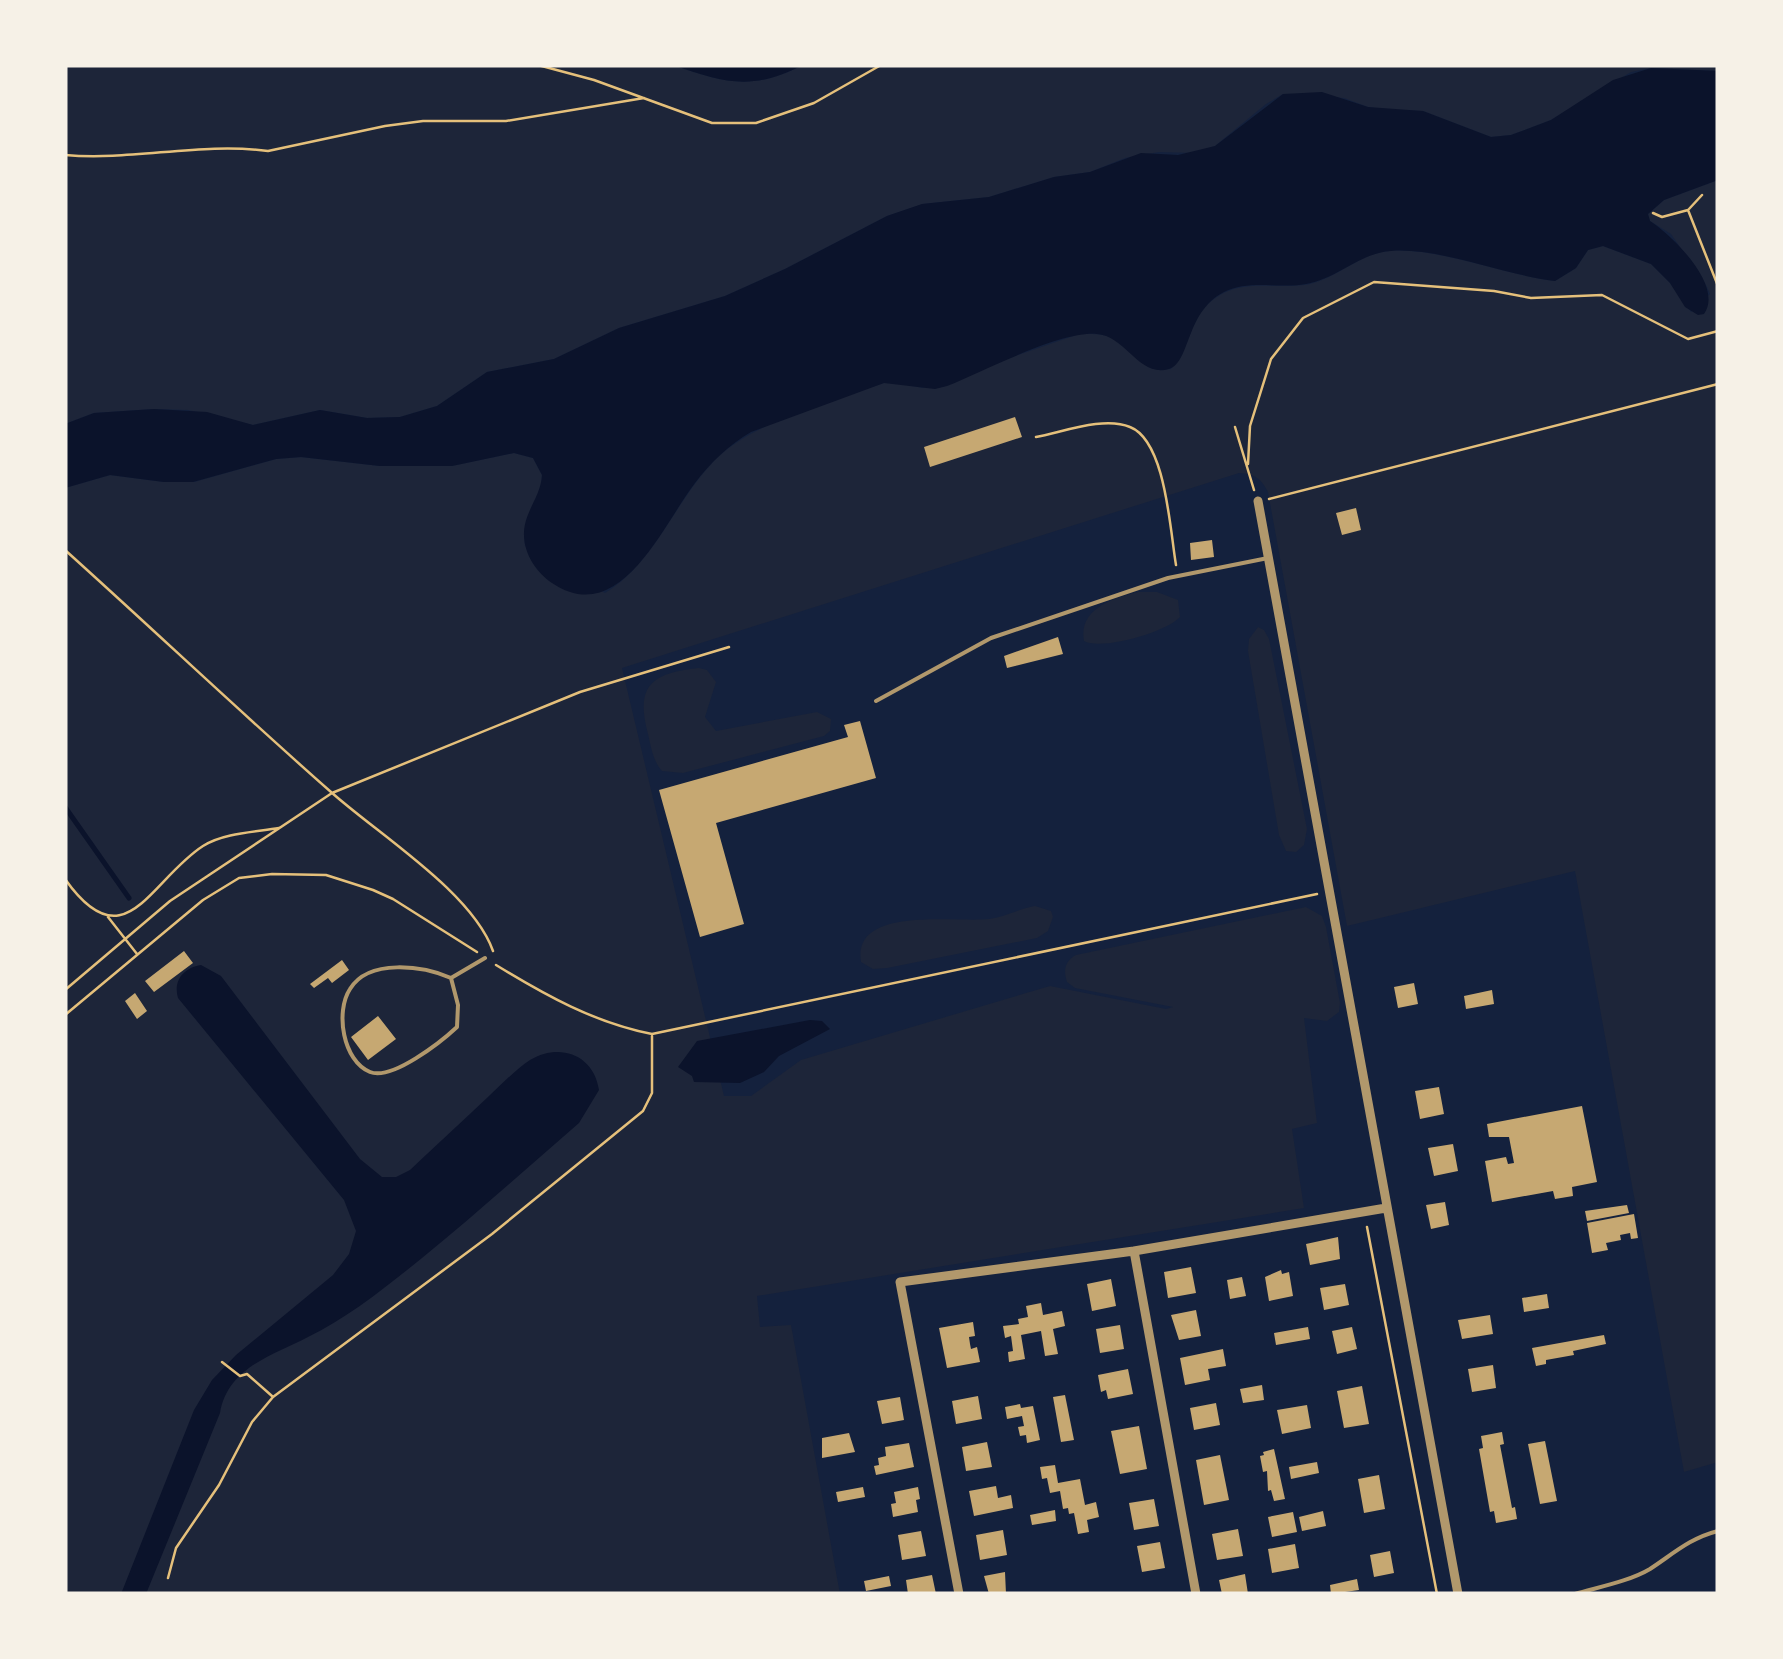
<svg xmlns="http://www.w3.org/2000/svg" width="1783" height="1659" font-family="Ubuntu,sans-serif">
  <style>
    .green { fill: #1d2539 }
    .water { fill: #0b132b }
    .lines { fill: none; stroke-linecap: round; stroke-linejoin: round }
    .stream { stroke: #0b132b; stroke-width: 5 }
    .building { fill: #c6a872 }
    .path { stroke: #e5c07b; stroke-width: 2.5 }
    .service { stroke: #b1986c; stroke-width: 4 }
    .minor { stroke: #b1986c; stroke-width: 9 }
  </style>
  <rect width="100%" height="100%" fill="#14213d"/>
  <path class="green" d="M65 65H673C725 83 752 91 803 65H1718V71L1651 68 1631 72 1551 120 1511 135 1491 137 1423 111 1388 110 1368 107 1344 98 1283 94 1266 104 1215 146 1196 153 1159 152 1125 158 1090 172 1054 177 989 197 923 204 887 216 785 269 725 296 619 328 554 359 487 372 437 406 400 417 367 418 320 410 253 425 188 410 154 409 94 413 65 424Z
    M1718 180V1462L1684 1472 1575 871 1347 926 1268 492C1261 478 1254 474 1239 473L622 668 724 1096H751L801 1060 1050 986 1166 1009 1173 1007 1075 988 1067 982C1063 970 1065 961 1076 955L1306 907 1322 916 1326 927 1340 1003 1339 1012 1327 1021 1304 1018 1317 1123 1292 1129 1304 1208 757 1296 760 1327 791 1325 840 1594H65V488L110 475 164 482H194L276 459 301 457 380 466H451L514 453 533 458 542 475C541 502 522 513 525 546L605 593C653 564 674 504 712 463 748 424 833 399 884 383H898L923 388 1079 334C1091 334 1102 333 1113 338 1136 349 1142 373 1171 369 1190 350 1188 323 1208 304 1236 277 1270 289 1304 285 1335 281 1357 254 1389 251 1439 247 1504 275 1555 281L1576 268 1588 250 1603 246 1651 264 1670 283 1691 312 1710 294 1706 285 1671 234 1650 221 1648 214 1664 200Z
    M1138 592H1157L1178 600 1180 617C1167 632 1101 651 1084 641 1078 609 1113 598 1138 592Z
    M1258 627 1264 630 1269 639 1307 829 1304 845 1296 852 1286 851 1279 835 1248 651 1249 639Z
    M699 668 707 670 716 682 705 717 716 731 817 712 831 719 830 731 824 736 683 773 662 771C653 761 651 747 648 734 635 686 651 673 699 668Z
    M1035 906 1051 911 1053 917 1048 931 1037 938 887 968 873 969 861 962C852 905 956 923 989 919 1004 917 1019 909 1035 906Z"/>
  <path class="water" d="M673 65H803C752 91 725 83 673 65Z
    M1651 68 1718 71V180L1664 200 1648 214 1650 221C1673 236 1724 286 1704 314L1698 315 1685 307 1670 283 1651 264 1603 246 1588 250 1576 268 1555 281C1504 275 1440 247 1391 251 1359 253 1337 279 1306 284 1279 289 1250 279 1224 292 1185 312 1191 362 1169 369 1139 378 1126 336 1097 334 1059 331 985 371 947 386L935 389 884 383 751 432C729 445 711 462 695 483 662 526 620 629 552 583 536 572 523 553 524 532 525 511 541 496 542 475L533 458 514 453 452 466H380L301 457 276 459 193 482H164L110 475 65 488V424L94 413 154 409 207 412 253 425 320 410 367 418 400 417 437 406 487 372 554 359 619 328 725 296 785 269 887 216 922 204 989 197 1054 177 1090 172 1141 153 1178 155 1215 146 1283 94 1322 92 1368 107 1423 111 1491 137 1511 135 1551 120 1613 80Z
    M201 965 221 976 360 1159 382 1177H396L410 1170C436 1145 463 1121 489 1096 502 1084 515 1070 530 1060 560 1042 594 1055 599 1090L579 1123C527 1168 476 1214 422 1258 386 1287 349 1317 308 1337 272 1356 228 1367 220 1413L146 1594H121L194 1410 212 1380 236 1355 333 1275 349 1254 356 1231 344 1200 178 998C173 981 183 968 201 965Z
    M810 1020 822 1021 830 1029 779 1056 764 1072 740 1083 694 1082 692 1076 678 1067 697 1041Z"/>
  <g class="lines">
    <path class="stream" d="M65 807 129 898"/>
  </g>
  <path class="building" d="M1015 417 1022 437 930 467 924 447Z
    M1356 508 1361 530 1342 535 1336 513Z
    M1212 540 1214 557 1191 560 1190 543Z
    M1058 637 1063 654 1007 668 1004 656Z
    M860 721 876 778 716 823 744 924 700 937 659 790 848 737 844 725Z
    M184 951 193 963 154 992 145 981Z
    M342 960 349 970 332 983 328 978 314 988 310 984Z
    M1414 983 1418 1004 1398 1008 1394 987Z
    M1492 990 1494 1004 1466 1009 1464 996Z
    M135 993 147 1011 137 1019 125 1001Z
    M378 1016 396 1039 368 1060 351 1037Z
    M1439 1087 1444 1114 1420 1119 1415 1091Z
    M1582 1106 1597 1182 1572 1187 1573 1196 1555 1199 1553 1191 1492 1202 1485 1161 1506 1157 1508 1164 1514 1163 1509 1137H1489L1487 1124Z
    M1453 1144 1458 1171 1434 1176 1428 1148Z
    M1445 1202 1449 1225 1431 1229 1426 1205Z
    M1627 1205 1629 1213 1587 1221 1585 1211Z
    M1634 1214 1638 1238 1631 1239 1630 1233 1620 1235 1621 1240 1606 1243 1608 1250 1592 1253 1587 1223Z
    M1338 1237 1340 1259 1310 1265 1306 1244Z
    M1191 1267 1196 1293 1168 1298 1164 1272Z
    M1281 1270 1282 1274 1289 1272 1293 1296 1269 1301 1265 1277Z
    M1242 1277 1246 1296 1230 1299 1227 1280Z
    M1111 1279 1116 1306 1092 1311 1087 1284Z
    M1345 1284 1349 1305 1324 1310 1320 1288Z
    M1547 1294 1549 1308 1524 1312 1522 1298Z
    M1041 1303 1043 1315 1062 1311 1065 1326 1053 1329 1058 1354 1045 1356 1041 1331 1021 1335 1025 1359 1009 1362 1008 1352 1013 1351 1011 1336 1005 1338 1003 1326 1019 1324 1018 1319 1028 1317 1026 1306Z
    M1196 1310 1201 1336 1179 1340 1171 1315Z
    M1490 1315 1493 1334 1462 1339 1458 1320Z
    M973 1322 975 1336 969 1337 970 1344 971 1349 977 1347 980 1362 947 1368 939 1328Z
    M1120 1325 1124 1349 1100 1353 1096 1329Z
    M1308 1327 1310 1339 1276 1345 1274 1333Z
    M1352 1327 1357 1349 1337 1354 1332 1331Z
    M1604 1335 1606 1344 1573 1351 1574 1355 1546 1360V1364L1536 1366 1532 1348Z
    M1223 1349 1226 1366 1208 1369 1210 1380 1185 1385 1180 1358Z
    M1493 1365 1496 1388 1472 1392 1468 1369Z
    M1128 1369 1133 1394 1108 1399 1106 1390 1101 1392 1098 1375Z
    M1262 1385 1264 1400 1243 1403 1240 1389Z
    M1362 1386 1369 1424 1344 1428 1337 1391Z
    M1065 1395 1074 1440 1061 1442 1053 1397Z
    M978 1396 982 1419 956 1424 952 1401Z
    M900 1397 904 1420 882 1424 877 1401Z
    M1216 1403 1220 1425 1194 1430 1190 1408Z
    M1020 1404 1021 1408 1033 1406 1040 1440 1027 1443 1026 1435 1020 1436 1018 1427 1024 1426 1022 1416 1007 1419 1005 1407Z
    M1307 1405 1311 1428 1282 1434 1277 1410Z
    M1139 1426 1147 1469 1120 1474 1111 1431Z
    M1502 1432 1504 1444 1500 1445 1512 1508 1515 1507 1517 1519 1496 1523 1494 1511 1490 1512 1479 1449 1483 1448 1481 1436Z
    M849 1433 855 1452 822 1458V1438Z
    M1545 1441 1557 1501 1540 1504 1528 1444Z
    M987 1442 992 1467 966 1471 962 1447Z
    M909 1443 914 1467 876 1475 874 1466 879 1465 878 1458 886 1456 885 1447Z
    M1274 1449 1285 1499 1274 1501 1271 1490 1268 1491 1267 1471 1263 1472 1260 1456 1264 1455 1263 1452Z
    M1220 1455 1229 1500 1204 1505 1196 1460Z
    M1317 1462 1319 1473 1291 1479 1289 1467Z
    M1055 1465 1058 1483 1080 1479 1085 1505 1096 1502 1099 1517 1087 1520 1089 1532 1078 1534 1074 1513 1069 1514 1068 1508 1063 1509 1060 1491 1050 1493 1047 1478 1042 1479 1040 1467Z
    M1379 1475 1385 1509 1364 1513 1358 1479Z
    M996 1486 998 1498 1011 1495 1013 1508 974 1516 969 1491Z
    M863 1487 865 1497 838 1502 836 1492Z
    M918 1487 920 1499 916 1500 918 1512 893 1517 891 1504 896 1503 894 1492Z
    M1154 1499 1159 1526 1134 1530 1129 1503Z
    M1055 1510 1056 1521 1032 1525 1030 1515Z
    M1323 1511 1326 1526 1302 1531 1299 1517Z
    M1293 1512 1297 1532 1272 1537 1268 1517Z
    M1238 1529 1243 1556 1217 1560 1212 1534Z
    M1003 1530 1007 1555 980 1560 976 1535Z
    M921 1531 926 1556 902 1560 898 1535Z
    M1160 1542 1165 1568 1142 1572 1137 1546Z
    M1295 1544 1299 1568 1272 1573 1268 1549Z
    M1390 1551 1394 1573 1374 1577 1370 1555Z
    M1005 1572 1006 1594H989L984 1576Z
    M1245 1574 1248 1594H1222L1219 1580Z
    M932 1575 936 1594H908L906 1580Z
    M889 1576 891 1586 866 1591 864 1581Z
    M1357 1579 1359 1590 1331 1594 1330 1585Z"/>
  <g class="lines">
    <path class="path" d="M538 65 594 80 712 123H756L814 103 881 65
      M65 155C132 161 201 142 268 151L385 126 423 121H506L644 98
      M1689 209 1702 195
      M1653 213 1662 217 1688 210 1718 286
      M1235 427 1254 490
      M1036 437C1063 432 1104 416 1130 427 1166 441 1170 531 1176 565
      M1248 464 1250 426 1271 359 1303 318 1374 282 1494 291 1531 298 1602 295 1688 339 1718 331
      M1269 499 1718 384
      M65 550C154 630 241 713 331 792 379 835 472 892 493 951
      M65 879C125 964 150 880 203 846 223 833 255 832 279 828
      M108 917 137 954
      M496 965C545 995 595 1023 652 1034L1317 894
      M65 990 170 901 332 793 580 692 729 647
      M65 1015 203 900 239 878 272 874 326 875 373 890 393 899 477 952
      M1367 1227 1437 1594
      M222 1362 240 1376 247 1374 272 1396
      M168 1578 176 1548 219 1485 252 1422 273 1397 492 1234 643 1111 652 1093V1036"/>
    <path class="service" d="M876 701 991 638 1168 578 1268 558
      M451 978 458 1005 457 1027C442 1041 392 1081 370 1072 343 1061 335 1012 350 989 369 958 423 966 451 978L485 958
      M1575 1594C1599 1587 1630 1581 1650 1569 1673 1554 1690 1538 1718 1531"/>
    <path class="minor" d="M1258 501 1458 1594
      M1134 1251 1196 1594
      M959 1594 900 1282 1134 1251 1386 1208"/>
  </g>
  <rect width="1783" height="1659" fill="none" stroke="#f6f1e7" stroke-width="135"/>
</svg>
